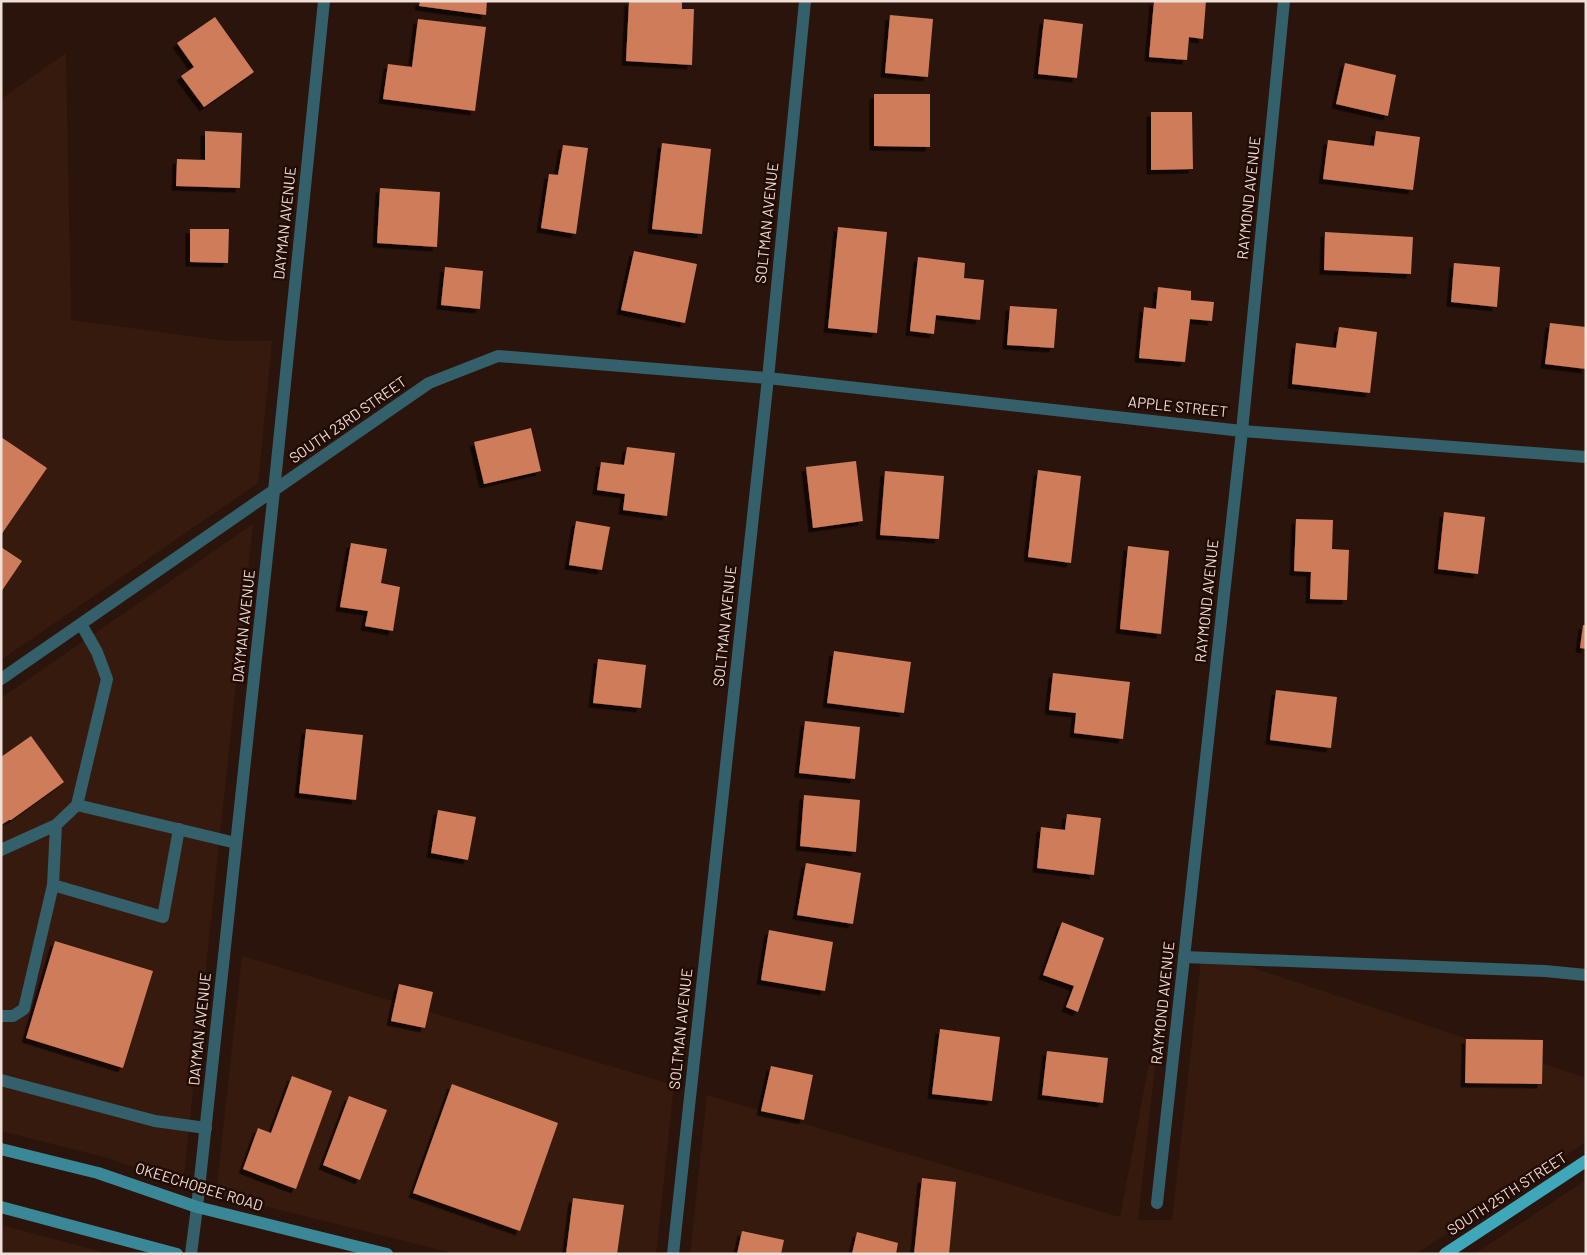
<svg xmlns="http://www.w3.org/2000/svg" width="1587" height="1255" font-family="Barlow,sans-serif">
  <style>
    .built { fill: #371a0e }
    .building { fill: #cf7b5a; filter: url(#shadow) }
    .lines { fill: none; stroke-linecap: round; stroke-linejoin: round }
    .service { stroke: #33606a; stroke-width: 12 }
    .minor { stroke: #33606a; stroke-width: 12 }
    .secondary { stroke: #3a8897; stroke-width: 12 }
    .primary { stroke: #3ea7ba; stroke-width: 12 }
    .labels { text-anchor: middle; stroke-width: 5; stroke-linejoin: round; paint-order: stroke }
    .street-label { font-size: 15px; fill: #efdfd8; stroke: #210b04 }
  </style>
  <defs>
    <filter id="shadow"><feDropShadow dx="-4.5" dy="4.5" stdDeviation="0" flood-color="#0009"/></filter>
  </defs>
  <rect width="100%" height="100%" fill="#2b140b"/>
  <path class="built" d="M66 53 71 320 227 341H272L258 483 1 660V99Z
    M253 524 183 1184 104 1157 1 1131V698Z
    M1202 951 1586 1078V1142L1416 1254H690L707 1095 1120 1217 1164 984 1138 1220H1172Z
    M242 956 674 1085 656 1254H456L216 1194Z
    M1586 1180V1254H1474Z
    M1 1225 110 1254H1Z"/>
  <path class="building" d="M420 1H487L486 15 419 6Z
    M629 1H682V9H694L692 65 626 61Z
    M1154 1H1206L1203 39 1189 37 1187 60 1149 57Z
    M890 15 933 19 928 77 885 73Z
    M215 17 254 72 204 107 181 76 194 67 177 43Z
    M418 19 486 27 475 111 383 99 388 64 412 67Z
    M1044 19 1083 24 1077 78 1038 74Z
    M1345 63 1396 75 1388 116 1336 104Z
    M874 94H930V147L874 146Z
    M1151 112H1192L1193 169 1151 170Z
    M205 131 242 133 240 188 176 186 177 159 205 160Z
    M1376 131 1420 137 1413 190 1323 179 1328 140 1374 146Z
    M662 143 711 149 702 234 652 229Z
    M563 145 588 148 576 234 541 228 549 174 558 175Z
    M380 188 440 192 437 247 377 243Z
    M838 227 887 232 877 333 828 328Z
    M190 229H229L228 263 190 262Z
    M1325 232 1413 237 1411 274 1324 270Z
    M634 251 697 264 685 323 621 310Z
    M918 257 965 263 964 278 984 280 980 320 936 315 934 334 910 331Z
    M1454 263 1500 267 1497 307 1451 302Z
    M445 267 483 271 480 309 441 305Z
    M1158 287 1191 291V300L1214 302 1212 321 1190 319 1185 362 1139 358 1144 307 1156 309Z
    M1010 306 1057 309 1054 348 1007 345Z
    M1550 323 1586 327V369L1545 364Z
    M1339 327 1377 332 1370 393 1292 384 1296 343 1336 348Z
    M531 428 541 471 484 484 474 442Z
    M1 437 47 468 1 535Z
    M627 447 675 453 667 516 623 510 625 494 597 490 601 462 624 465Z
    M856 461 863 521 813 528 806 467Z
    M1038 470 1081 476 1071 563 1028 557Z
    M885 471 944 476 939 539 880 535Z
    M1444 512 1485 517 1478 574 1438 569Z
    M1296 519 1333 520 1332 549 1349 550 1347 600 1310 599 1311 572 1294 571Z
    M576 521 610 527 602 570 569 565Z
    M351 543 387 549 381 583 400 587 393 631 365 626 368 611 340 607Z
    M1128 546 1169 551 1161 634 1120 629Z
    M1 547 22 561 1 592Z
    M1583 625H1586V649L1580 648Z
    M834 651 911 662 904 713 827 703Z
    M598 659 646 665 641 708 593 703Z
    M1053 673 1130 682 1123 739 1074 733 1076 713 1049 710Z
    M1276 690 1337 697 1331 748 1270 740Z
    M805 721 860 727 855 779 799 773Z
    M306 729 363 735 356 800 299 793Z
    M31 736 64 782 11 820H9L1 825V757Z
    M804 795 860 800 856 852 800 846Z
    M438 810 476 817 468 860 431 853Z
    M1067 814 1101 818 1094 875 1037 868 1041 827 1065 830Z
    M806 863 861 873 853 924 797 915Z
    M1062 922 1104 938 1078 1012 1066 1007 1074 986 1043 975Z
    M769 930 833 942 825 991 761 980Z
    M55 941 153 971 123 1068 26 1038Z
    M399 984 433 992 425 1028 391 1021Z
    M940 1029 1000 1037 992 1101 932 1094Z
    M1466 1039 1543 1040 1542 1084 1465 1083Z
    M1047 1051 1108 1058 1103 1103 1042 1095Z
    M771 1066 813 1075 804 1120 761 1111Z
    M292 1076 332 1091 296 1189 243 1169 258 1128 271 1133Z
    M452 1084 558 1123 520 1231 413 1193Z
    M349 1096 387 1110 360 1180 323 1165Z
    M922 1178 956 1182 949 1254H914Z
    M573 1198 624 1205 617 1254H566Z
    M742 1231 784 1240 781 1254H737Z
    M857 1232 898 1243 896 1254H852Z"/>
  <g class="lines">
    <path class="service" d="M77 805 107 679 97 652 81 624
      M56 825 53 885 163 917 179 829
      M1 850 56 825 77 805 236 843
      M1184 957 1545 971 1586 975
      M1 1016H13L24 1009 53 885
      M1 1080 155 1121 206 1128"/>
    <path class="minor" d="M1 679 429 383 498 356 768 378 1242 431 1586 457
      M1157 1203 1242 431 1284 1
      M191 1254 197 1207 274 491 324 1
      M673 1254 768 378 805 1"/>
    <path class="secondary" d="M1 1149 98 1173 197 1207 387 1254
      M1 1207 177 1254"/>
    <path class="primary" d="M1445 1254 1586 1161"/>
  </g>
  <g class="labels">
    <g class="street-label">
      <text transform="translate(1249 198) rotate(-84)" y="5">RAYMOND AVENUE</text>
      <text transform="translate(285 223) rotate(-84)" y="5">DAYMAN AVENUE</text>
      <text transform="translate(767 223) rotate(-84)" y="5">SOLTMAN AVENUE</text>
      <text transform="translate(1178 407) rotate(6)" y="5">APPLE STREET</text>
      <text transform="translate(348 420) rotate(-35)" y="5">SOUTH 23RD STREET</text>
      <text transform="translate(1207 601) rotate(-84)" y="5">RAYMOND AVENUE</text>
      <text transform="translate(244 626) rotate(-84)" y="5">DAYMAN AVENUE</text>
      <text transform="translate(725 626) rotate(-84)" y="5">SOLTMAN AVENUE</text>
      <text transform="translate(1163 1003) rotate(-84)" y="5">RAYMOND AVENUE</text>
      <text transform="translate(200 1029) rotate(-84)" y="5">DAYMAN AVENUE</text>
      <text transform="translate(681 1029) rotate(-84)" y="5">SOLTMAN AVENUE</text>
      <text transform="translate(199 1187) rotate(17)" y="5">OKEECHOBEE ROAD</text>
      <text transform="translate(1507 1194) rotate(-33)" y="5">SOUTH 25TH STREET</text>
    </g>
  </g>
  <rect width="1587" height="1255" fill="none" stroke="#efdfd8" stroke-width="5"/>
</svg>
